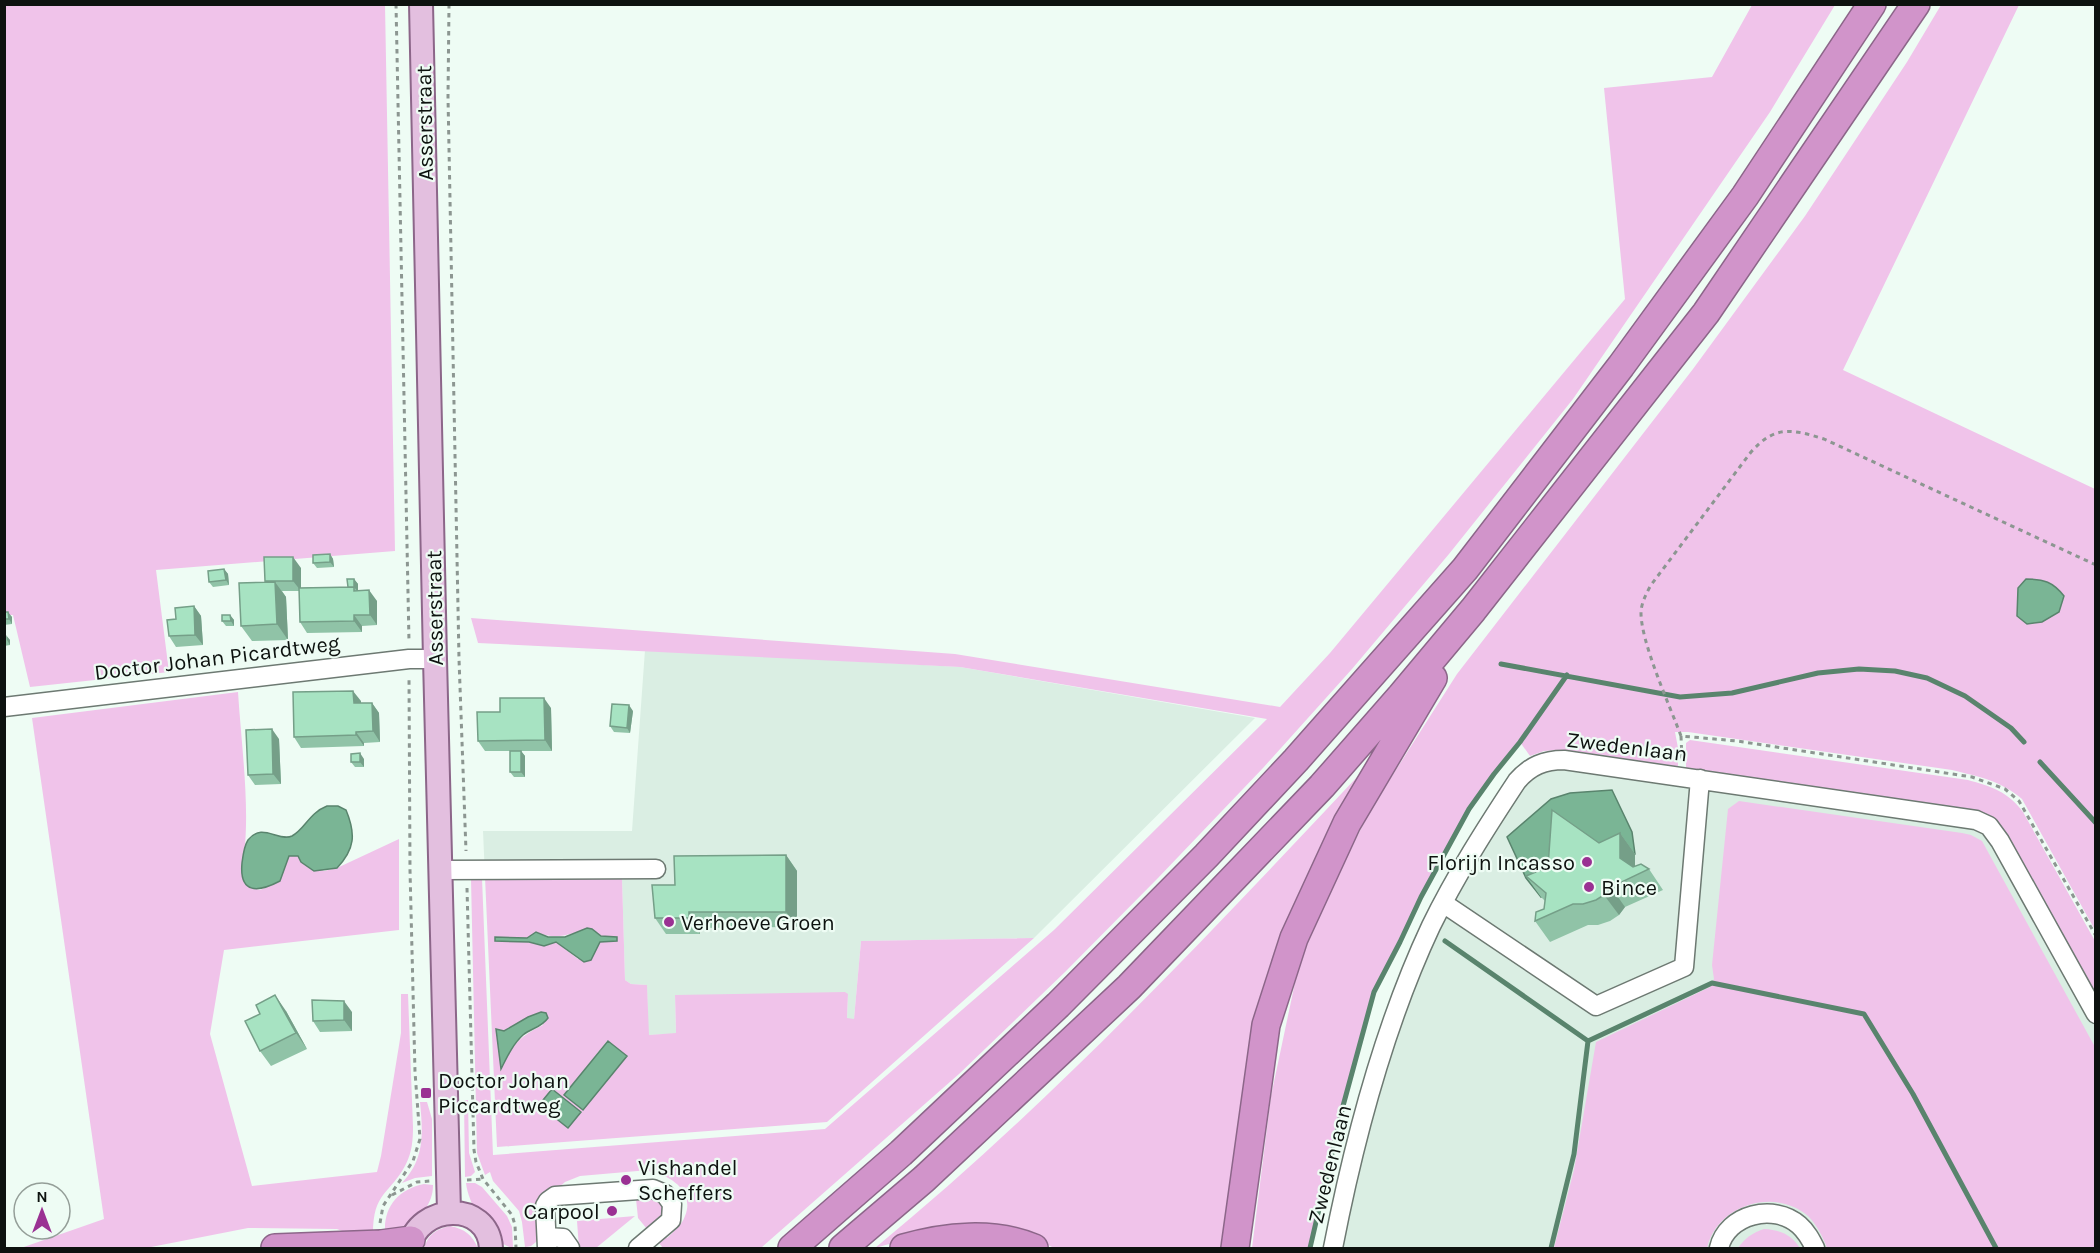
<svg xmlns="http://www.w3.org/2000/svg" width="2100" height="1253" font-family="Karla,sans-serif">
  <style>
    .built { fill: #daeee3 }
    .green { fill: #f0c3ea; fill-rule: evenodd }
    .water { fill: #7ab595; stroke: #59846d; stroke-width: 1.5 }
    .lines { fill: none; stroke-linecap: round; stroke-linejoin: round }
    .stream { stroke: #59846d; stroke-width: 5 }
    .minor-casing { stroke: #6d7972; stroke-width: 21 }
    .major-casing { stroke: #8c6689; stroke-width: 26 }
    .highway-casing { stroke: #8c6689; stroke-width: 30 }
    .path { stroke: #8c9691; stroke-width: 3; stroke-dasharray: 4.5 4.5; stroke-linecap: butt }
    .minor { stroke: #fff; stroke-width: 18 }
    .major { stroke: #e3bfdf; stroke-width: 22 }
    .highway { stroke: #d194ca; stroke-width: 27 }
    .wall { fill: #90c3a7 }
    .shaded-wall { fill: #759f88 }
    .building { fill: #a7e3c2; stroke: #759f88; stroke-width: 1.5 }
    .poi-dot { fill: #9a3193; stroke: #eefcf4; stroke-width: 2 }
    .labels { text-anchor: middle; stroke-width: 4.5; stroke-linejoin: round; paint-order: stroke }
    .street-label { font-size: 22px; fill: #0d120f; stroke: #eefcf4 }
    .poi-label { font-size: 22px; fill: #0d120f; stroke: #eefcf4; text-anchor: start }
  </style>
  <rect width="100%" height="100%" fill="#eefcf4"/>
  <path class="built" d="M645 650 960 667 1255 718 1034 938 861 941 854 1019H847L848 995H675L676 1034 648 1035 647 985 631 984 625 980 622 877H485L483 831H632Z
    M1541 763 1976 820 2000 841 2095 1014V1248H1333L1356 1142 1449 892Z"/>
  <path class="green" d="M4 5H385L395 551 156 570 169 672 30 687 13 615H5V579L6 578 4 571Z
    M1752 5H1835L1770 112 1573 399 1449 554 1352 669 1263 768 1158 878 1065 972 959 1074 761 1248H663L658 1242 665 1236 667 1238C674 1231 682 1225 685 1216 695 1192 671 1175 650 1172L649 1170 580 1176 565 1182 557 1189 536 1242 531 1246 525 1247 522 1222 519 1211 493 1181 490 1172 485 1175 477 1153 471 879 482 878 493 1155 825 1129 1054 930 1267 719 960 667 478 643 471 618 955 654 1280 707 1330 653 1625 299 1604 88 1712 77Z
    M1941 5H2019L1843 370 2095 489V930L2022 799C1999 780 1980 777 1952 770L1688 732H1675L1678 748V767L1557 750 1544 751 1530 756 1520 742 1494 774 1456 831 1374 992 1343 1106 1310 1248H1252L1271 1096 1296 978 1314 922 1371 809 1457 674 1693 369 1805 216 1907 62Z
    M238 692C241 740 249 799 245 845 244 860 239 872 247 886L260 890 280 881 289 856H298L324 871 337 868 399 839V930L224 950 210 1034 252 1186 377 1172 381 1156 401 1033V994H408L413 1127C413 1140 412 1152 406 1164 390 1195 373 1191 373 1234L352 1235 337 1229 248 1228 146 1248H21L104 1219 32 718Z
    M1690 740 1968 780C1990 786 2009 792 2023 812L2095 941V996L2011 842 2002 830 1852 794 1686 768V743Z
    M1373 760 1313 869 1222 1236 1220 1248H1054L1044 1243 900 1241 875 1248C1055 1100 1213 930 1373 760Z
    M1739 801 1962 833 1971 835 1982 841 2095 1047V1248H1827C1823 1237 1817 1225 1808 1216 1775 1187 1717 1205 1707 1248H1554L1574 1170 1596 1042 1710 987 1714 979 1712 965 1728 809Z
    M485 877H622L625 980 631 984 647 985 649 1035 676 1033 675 995 845 992 848 994 847 1018 854 1019 861 941 1034 938 827 1122 497 1147ZM592 929 601 936 617 937V941L600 942 595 952 578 959 556 942 544 946 529 942H499L495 937 527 938 536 932C560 942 569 932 592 929ZM541 1012 543 1025C519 1037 513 1044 501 1068L496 1030 504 1031 528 1017ZM607 1041 626 1056 582 1110 564 1095Z
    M464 1100H468L469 1153 475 1172 471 1176 465 1177Z
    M420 1102H427L432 1119V1176L415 1178 402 1183C425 1159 423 1133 420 1102Z
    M466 1183H475L482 1187 507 1216 512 1227 513 1248C491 1244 468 1204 466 1183Z
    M424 1184 433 1185C433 1206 419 1217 405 1230L385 1231C384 1206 399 1189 424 1184Z
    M652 1196 664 1204 663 1216 647 1229 638 1218 636 1199Z
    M635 1216 596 1248H579L577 1221Z
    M450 1226C465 1229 472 1235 478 1248H424C428 1235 436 1229 450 1226Z
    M1764 1229C1780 1230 1791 1234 1800 1248H1738C1745 1238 1752 1233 1764 1229Z"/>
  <path class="water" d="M2026 579C2044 579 2053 582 2064 596L2059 612 2042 622 2027 624 2017 616 2018 588Z
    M1612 790 1632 832 1635 854 1541 897 1526 878 1507 837 1551 799 1570 793Z
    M327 806H338L346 810C356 834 355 849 337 868L314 871 301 862 298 856H289L280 881C259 892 239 895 242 863 243 855 244 846 248 840 262 822 278 842 292 836 305 829 309 813 327 806Z
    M587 928 592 929 601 936 617 937V941L600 942 591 960 584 962 556 942 544 946 529 942 495 941V937L527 938 536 932 548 937H565Z
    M541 1012 546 1013 548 1018C541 1028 531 1028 523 1035 513 1044 507 1057 501 1069L496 1029 504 1031 528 1017Z
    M608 1041 627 1056 583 1110 564 1095Z
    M552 1089 581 1112 568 1128 539 1105Z"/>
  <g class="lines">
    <path class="stream" d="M1501 664 1680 697 1732 693 1818 673 1859 669 1895 671 1927 678 1965 696 2011 728 2024 742
      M2040 762 2096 823
      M1445 941 1588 1041 1712 983 1864 1014 1913 1094 1996 1248
      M1310 1248 1343 1106 1374 992 1400 942 1421 897 1469 809 1494 774 1520 742 1567 675
      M1551 1248 1574 1154 1588 1041"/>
    <defs>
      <path id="minor" d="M4 707 409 659H435
        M440 870 656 869
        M1443 903 1596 1006 1684 967 1700 779
        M547 1237 563 1238 570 1248
        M547 1248 545 1206 548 1201 555 1196 653 1189 665 1194 672 1204 671 1220 638 1248
        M1333 1248C1354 1140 1384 1026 1431 926 1456 875 1486 828 1517 781 1530 766 1544 760 1564 760L1976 820 1989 826 2000 841 2096 1014
        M1719 1248C1727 1214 1774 1203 1799 1225 1807 1232 1811 1240 1815 1248"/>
      <path id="major" d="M421 4 435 659 449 1212
        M409 1248C418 1203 488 1200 491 1248"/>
      <path id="highway" d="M275 1248 381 1244 411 1240
        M792 1248 901 1153 1058 1005 1206 856 1296 760 1465 569 1621 366 1745 196 1872 4
        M843 1248 924 1179 1129 987 1322 786 1401 696 1473 610 1706 313 1916 4
        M904 1248C945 1236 994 1231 1034 1248
        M1235 1248 1266 1025 1294 938 1347 823 1433 678"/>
    </defs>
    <use href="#minor" class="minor-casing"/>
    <use href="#major" class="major-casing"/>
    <use href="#highway" class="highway-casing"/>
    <path class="path" d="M396 4 409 642
      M449 4 448 97 459 659 466 851
      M2096 565 1824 439C1792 429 1775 425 1751 452L1651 585C1646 594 1642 602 1641 611 1640 641 1670 706 1681 736L1737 741 1972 777 2005 789 2019 801 2096 936
      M1681 736 1682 759
      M467 888 474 1150 476 1162 483 1179 512 1215 515 1225 516 1248
      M467 1180 483 1179
      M392 1195 417 1182 430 1181
      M380 1223 383 1206 413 1161 420 1139 415 1072 410 870 409 676"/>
    <use href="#minor" class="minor"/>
    <use href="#major" class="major"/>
    <use href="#highway" class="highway"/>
  </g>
  <path class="wall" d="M330 554 333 559 334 567 317 568 313 563Z
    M301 568V588L348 587 354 579 358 584V591L377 601V625L362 626V632L307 633 300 622 299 591H282L286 597 288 640 252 641 241 626 265 582V581Z
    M224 569 228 574 229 585 213 587 209 582Z
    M194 606 201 616 203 645 176 647 169 636 176 619Z
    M4 612 12 617V624L4 625Z
    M230 615 234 620V626H226L222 621Z
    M4 635 10 640V645L4 646Z
    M361 701V703H372L379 713 380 742 364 743V746L301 748 294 737Z
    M551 708 552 751H521L525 756V777H514L510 772V751H485L478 741 500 712Z
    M633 711 630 733 614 732 610 726Z
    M279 739 281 784 255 785 248 775Z
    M364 759V767H355L351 762Z
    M1620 833 1635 854V866L1649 869 1663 890 1625 907 1619 915 1610 921 1598 925H1588L1550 942 1535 921 1544 909 1545 901 1541 897 1526 876Z
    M786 855 797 871V927L700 928V934H666L655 918 675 885Z
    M286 1011 307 1049 271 1066 260 1051Z
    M352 1012V1031L320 1032 313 1021Z"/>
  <path class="shaded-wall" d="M330 554 333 559 334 567 330 562Z
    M293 557 301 568V591L293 581Z
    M224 569 228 574 229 585 226 580Z
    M354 579 358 584V592L354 587Z
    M275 582 286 597 288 640 277 624Z
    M369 590 377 601V625L370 615Z
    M194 606 201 616 203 645 195 635Z
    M8 612 12 617V624L9 619Z
    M230 615 234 620V626L231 621Z
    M354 615 362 626V632L354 621Z
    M6 635 10 640V645L7 640Z
    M353 691 361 701V714L354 703Z
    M544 698 551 708 552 751 545 740Z
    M372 703 379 713 380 742 373 731Z
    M629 705 633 711 630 733 627 728Z
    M272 729 279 739 281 784 273 774Z
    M356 732 364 743V746L356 735Z
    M521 751 525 756V777L521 772Z
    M360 753 364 759V767L360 762Z
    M1620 833 1635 854V875L1620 858Z
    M786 855 797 871V927L786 912Z
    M1611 887 1625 907 1619 915 1604 895Z
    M689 912 700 928V934L689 918Z
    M275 995 286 1011 307 1049 296 1033Z
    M344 1001 352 1012V1031L344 1020Z"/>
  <path class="building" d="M330 554V562L313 563V555Z
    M264 557H293V581H265Z
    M224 569 226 580 209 582 208 571Z
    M347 579H354V587H348Z
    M275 582 277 624 241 626 239 583Z
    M354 587V591L369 590 370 615H354V621L300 622 299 588Z
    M194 606 195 635 169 636 167 620 176 619 175 608Z
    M4 612H8L9 619H4Z
    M222 615H230L231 621H222Z
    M353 691 354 703H372L373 731 356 732V735L294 737 293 692Z
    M500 698H544L545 740 478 741 477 712H500Z
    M612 704 629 705 627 728 610 726Z
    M272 729 273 774 248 775 246 730Z
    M510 751H521V772H510Z
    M360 753V762H351V754Z
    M1552 810 1599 843 1620 833V858L1633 867 1641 864 1649 869 1611 887 1604 895 1596 900 1583 904H1573L1535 921 1536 912 1544 909 1546 893 1526 876 1548 867Z
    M786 855V912H689V918H655L652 885H675L674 856Z
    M275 995 296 1033 260 1051 245 1021 260 1014 256 1005Z
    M312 1000 344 1001V1020L313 1021Z"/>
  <g class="poi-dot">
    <circle cx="1587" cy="862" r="6"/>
    <circle cx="1589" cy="887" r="6"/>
    <circle cx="669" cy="922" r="6"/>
    <rect x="420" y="1087" width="12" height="12" rx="3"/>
    <circle cx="626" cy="1180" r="6"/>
    <circle cx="612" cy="1211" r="6"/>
  </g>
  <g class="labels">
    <g class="street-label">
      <text transform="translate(424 123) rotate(-91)" y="8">Asserstraat</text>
      <text transform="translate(434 608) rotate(-91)" y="8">Asserstraat</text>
      <text transform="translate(217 657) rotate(-7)" y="8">Doctor Johan Picardtweg</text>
      <text transform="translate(1627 746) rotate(7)" y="8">Zwedenlaan</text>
      <text transform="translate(1329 1164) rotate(-76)" y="8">Zwedenlaan</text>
    </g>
    <g class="poi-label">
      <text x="1575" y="870" text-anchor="end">Florijn Incasso</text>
      <text x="1601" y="895">Bince</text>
      <text x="681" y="930">Verhoeve Groen</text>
      <text x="438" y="1088">Doctor Johan<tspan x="438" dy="25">Piccardtweg</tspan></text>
      <text x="638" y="1175">Vishandel<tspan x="638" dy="25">Scheffers</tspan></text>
      <text x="600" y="1219" text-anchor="end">Carpool</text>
    </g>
  </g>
  <rect width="2100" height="1253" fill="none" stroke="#0d120f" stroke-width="12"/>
  <g transform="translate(42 1211)"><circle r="28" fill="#eefcf4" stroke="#949e98" stroke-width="1.5"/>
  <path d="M0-4.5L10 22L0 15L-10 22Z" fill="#9a3193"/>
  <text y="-9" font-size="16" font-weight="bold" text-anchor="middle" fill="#0d120f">N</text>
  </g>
</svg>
